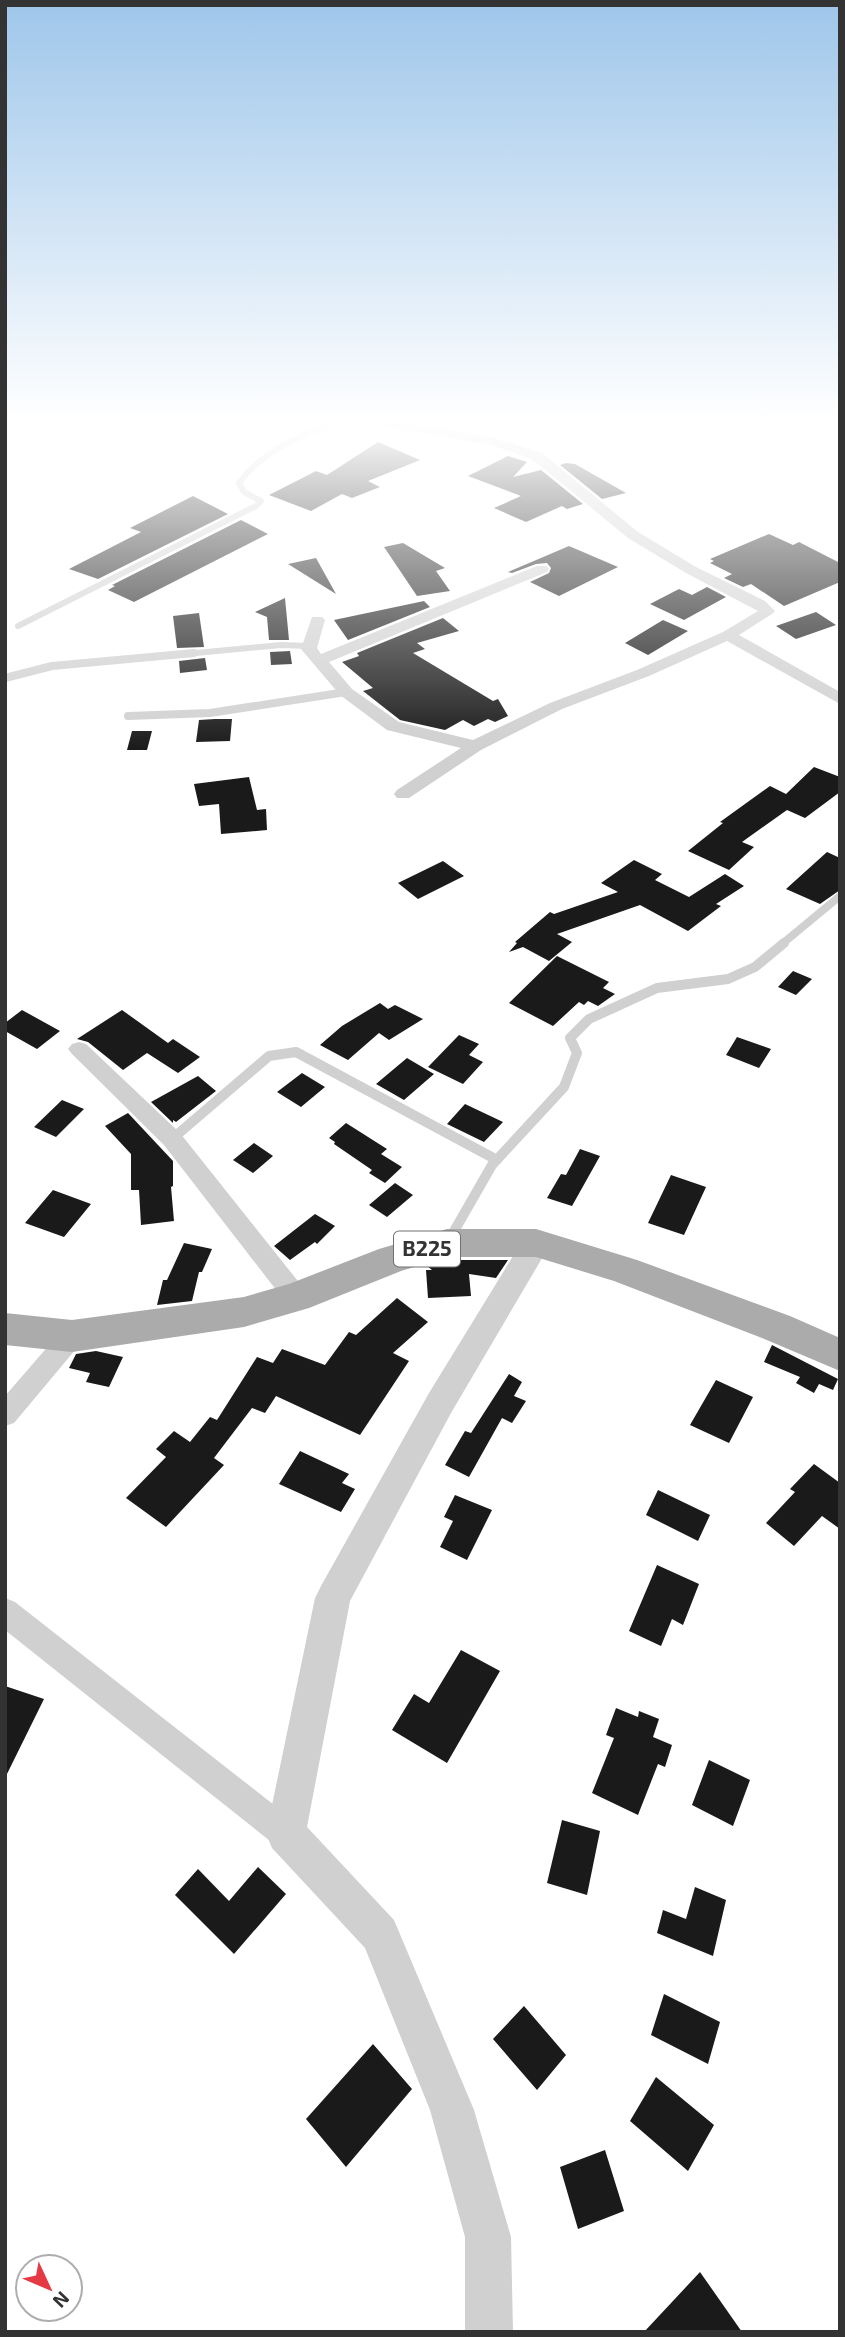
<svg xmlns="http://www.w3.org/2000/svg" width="845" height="2337" font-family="'Exo 2',sans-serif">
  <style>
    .building { fill: #1a1a1a }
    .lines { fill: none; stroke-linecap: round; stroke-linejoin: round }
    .service-far2 { stroke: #d0d0d0; stroke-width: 6 }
    .service-far1 { stroke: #d0d0d0; stroke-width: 8 }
    .service { stroke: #d0d0d0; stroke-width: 10 }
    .minor { fill: #d0d0d0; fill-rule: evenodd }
    .tertiary { fill: #d0d0d0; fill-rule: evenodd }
    .primary { fill: #ababab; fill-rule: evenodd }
    .labels { text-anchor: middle; stroke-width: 7; stroke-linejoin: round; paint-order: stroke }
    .shield { fill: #fff; stroke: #707070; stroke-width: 2 }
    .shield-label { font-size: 21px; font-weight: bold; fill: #333 }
  </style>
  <rect width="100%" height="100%" fill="#fff"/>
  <path class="building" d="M378 442 420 460 368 481 380 487 352 498 342 494 311 511 269 495 316 471 327 475Z
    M508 456 527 462 513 477 541 470 583 504 567 509 562 506 526 522 494 508 521 496 468 476Z
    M566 463 575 464 626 493 602 499 560 465Z
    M193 496 228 514 98 579 69 569 141 532 130 528Z
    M241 520 268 534 134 602 108 590 115 586 112 585Z
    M769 534 793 545 799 542 840 563V582L784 606 751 584 743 587 724 578 732 574 710 563 714 561 710 559Z
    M403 543 445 568 436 571 450 591 417 596 384 547Z
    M569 546 618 567 559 596 530 582 549 573 551 568 547 563 536 564 512 573 508 572Z
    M316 558 336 594 288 564Z
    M707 587 726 597 684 620 650 604 679 589 692 595Z
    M285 598 289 640H269L267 617 255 612Z
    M424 601 430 607 348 640 334 620Z
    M816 612 836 625 796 639 776 626Z
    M199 613 204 647 177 648 173 616Z
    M443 618 459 631 417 643 425 649 413 653 493 701 498 699 508 716 495 722 488 719 474 726 463 720 445 730 400 720 363 691 373 688 342 662 359 656 357 653Z
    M663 620 688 631 648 655 625 643Z
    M290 651 292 664 271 665 270 652Z
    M205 658 207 670 180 673 179 661Z
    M215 719H232L230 741 196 742 199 720Z
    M132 731H152L147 750H127Z
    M814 767 840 777V792L805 818 787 810 742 842 754 847 729 870 688 851 723 823 720 822 770 786 786 794Z
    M249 777 257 810 266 809 267 830 221 834 219 804 199 806 194 784Z
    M827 852 840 858V890L820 904 786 889Z
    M634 860 662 874 655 880 689 897 725 874 744 886 716 904 721 906 688 931 640 905 557 934 572 942 549 961 523 947 509 952 517 943 515 942 550 912 554 914 618 892 601 883Z
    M443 861 464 876 418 899 398 883Z
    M557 956 609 982 603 988 615 994 598 1006 588 1001 584 1005 579 1002 553 1026 509 1003Z
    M793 971 812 979 796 995 778 987Z
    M380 1003 388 1009 395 1005 423 1019 389 1040 379 1033 348 1060 320 1045 342 1026Z
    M22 1010 60 1031 37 1049 5 1031V1023Z
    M122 1010 168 1043 173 1039 200 1057 178 1073 147 1053 123 1070 88 1042 77 1039Z
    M459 1035 479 1044 469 1055 483 1062 463 1084 428 1067Z
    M737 1037 771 1049 759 1068 726 1055Z
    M407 1058 434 1074 404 1100 376 1084Z
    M302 1073 325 1087 301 1107 277 1092Z
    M198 1076 216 1091 176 1122 173 1120V1123L151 1102Z
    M62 1100 84 1109 56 1137 34 1127Z
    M465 1104 503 1122 484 1142 447 1124Z
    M128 1113 173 1161V1186L171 1187 174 1221 141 1225 139 1190H131V1154L105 1126Z
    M346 1123 387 1149 381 1154 402 1167 385 1183 369 1173 372 1170 334 1144 335 1142 329 1138Z
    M254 1143 273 1156 253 1173 233 1160Z
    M580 1149 600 1156 572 1206 547 1198 561 1174 566 1175Z
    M671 1175 706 1187 684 1235 648 1223Z
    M395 1183 413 1195 387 1217 369 1205Z
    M53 1190 91 1204 64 1237 25 1223Z
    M315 1214 335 1226 317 1244 315 1242 290 1260 274 1246Z
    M184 1243 212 1249 202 1272H199L192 1301 157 1305 163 1280H167Z
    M447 1260H508L496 1278 469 1274 471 1296 428 1298 426 1270H432L427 1266Z
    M397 1298 428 1322 393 1353 409 1361 360 1435 276 1396 265 1413 252 1408 214 1458 224 1465 166 1527 126 1498 166 1457 156 1449 174 1431 190 1442 210 1417 217 1420 257 1357 273 1363 282 1349 325 1365 349 1332 356 1335Z
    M772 1345 838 1379 833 1390 819 1384 814 1393 796 1383 800 1377 764 1362Z
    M96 1351 123 1357 109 1387 86 1382 90 1373 69 1368 76 1354Z
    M509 1374 522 1382 514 1396 526 1401 512 1423 502 1418 469 1477 445 1465 465 1431 471 1433Z
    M716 1380 753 1397 729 1443 690 1425Z
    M300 1451 349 1474 342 1483 355 1489 341 1512 279 1484Z
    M814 1464 840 1483V1529L822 1516 794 1546 766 1523 795 1492 790 1489Z
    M658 1490 710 1515 698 1541 646 1515Z
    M455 1495 492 1510 467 1560 440 1547 453 1521 444 1517Z
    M657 1565 699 1584 683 1625 672 1619 661 1646 629 1631Z
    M461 1650 500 1671 447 1763 392 1730 414 1694 429 1703Z
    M5 1686 44 1699 5 1778Z
    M616 1708 638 1717 639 1711 659 1719 653 1737 672 1745 665 1767 658 1764 638 1815 592 1793 614 1738 606 1735Z
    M709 1760 750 1780 733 1826 692 1805Z
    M562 1820 600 1831 587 1895 547 1883Z
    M258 1867 286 1894 234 1954 175 1895 198 1869 229 1901Z
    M695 1887 726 1900 713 1956 657 1933 663 1910 686 1919Z
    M664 1994 720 2022 708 2064 651 2035Z
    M524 2006 566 2055 537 2090 493 2039Z
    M373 2044 412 2089 346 2167 306 2119Z
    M656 2077 714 2125 688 2171 630 2121Z
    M605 2150 624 2211 578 2229 560 2167Z
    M700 2272 742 2332H644Z"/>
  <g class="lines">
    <path class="service-far2" d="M18 626 256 506 261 501 244 492 239 483C263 451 296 438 332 423
      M175 655 281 645 308 646"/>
    <path class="service-far1" d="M5 678 52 666 194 653
      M128 716 210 713 346 692
      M782 944 840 896"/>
    <path class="service" d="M172 1139 269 1056 296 1052 497 1160
      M449 1240 492 1165 564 1087 577 1053 570 1038 589 1019 657 988 728 979 755 967 784 943"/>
    <path class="minor" d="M380 423H408L490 437 542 453 638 532 696 567 765 601 775 611 772 614 739 635 840 692V704L727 641 649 676 562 709 481 750 409 798H397L394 794 397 790 461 748 387 730 340 695 301 649 312 617H322L325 620 317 648 321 654 537 566H547L549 569 547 572 329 662 352 689 399 722 473 740 550 703 637 670 723 632 758 611 686 573 628 538 532 459 488 444 386 427Z
      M79 1042 86 1044 180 1133 305 1290 308 1297 305 1304 296 1307 287 1304 164 1145 72 1054 68 1049 72 1044Z
      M72 1326 81 1329 85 1336 81 1343 14 1423 5 1426V1396L63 1329Z
      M5 1598 15 1602 297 1823 302 1834 297 1845 286 1850 275 1845 5 1630Z"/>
    <path class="tertiary" d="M536 1232 546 1235 551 1243 451 1413 350 1601 307 1827 394 1920 474 2110 511 2237 513 2332H465V2237L430 2110 365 1948 272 1848 266 1834 315 1598 321 1586 429 1393 526 1235Z"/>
    <path class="primary" d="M447 1229H536L637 1260 790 1316 840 1338V1371L762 1338 614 1281 536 1257H447L401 1271 309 1308 244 1327 72 1352 5 1345V1313L72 1320 244 1297 289 1284 379 1249Z"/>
  </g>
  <linearGradient id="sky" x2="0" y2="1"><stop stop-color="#9ec6ea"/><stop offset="0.56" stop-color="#fff"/><stop offset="1" stop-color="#fff" stop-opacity="0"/></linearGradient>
  <rect width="845" height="750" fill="url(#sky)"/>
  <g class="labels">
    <rect class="shield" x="394" y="1231.5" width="66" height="35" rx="5"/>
    <g class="shield-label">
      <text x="427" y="1256">B225</text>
    </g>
  </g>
  <rect width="845" height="2337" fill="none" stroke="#333333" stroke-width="14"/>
  <g transform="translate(49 2288) rotate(134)"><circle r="33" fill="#ffffff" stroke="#adadad" stroke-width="2"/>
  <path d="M0-5L12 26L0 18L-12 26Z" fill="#e63946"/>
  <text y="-10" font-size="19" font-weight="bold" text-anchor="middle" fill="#333333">N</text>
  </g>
</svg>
